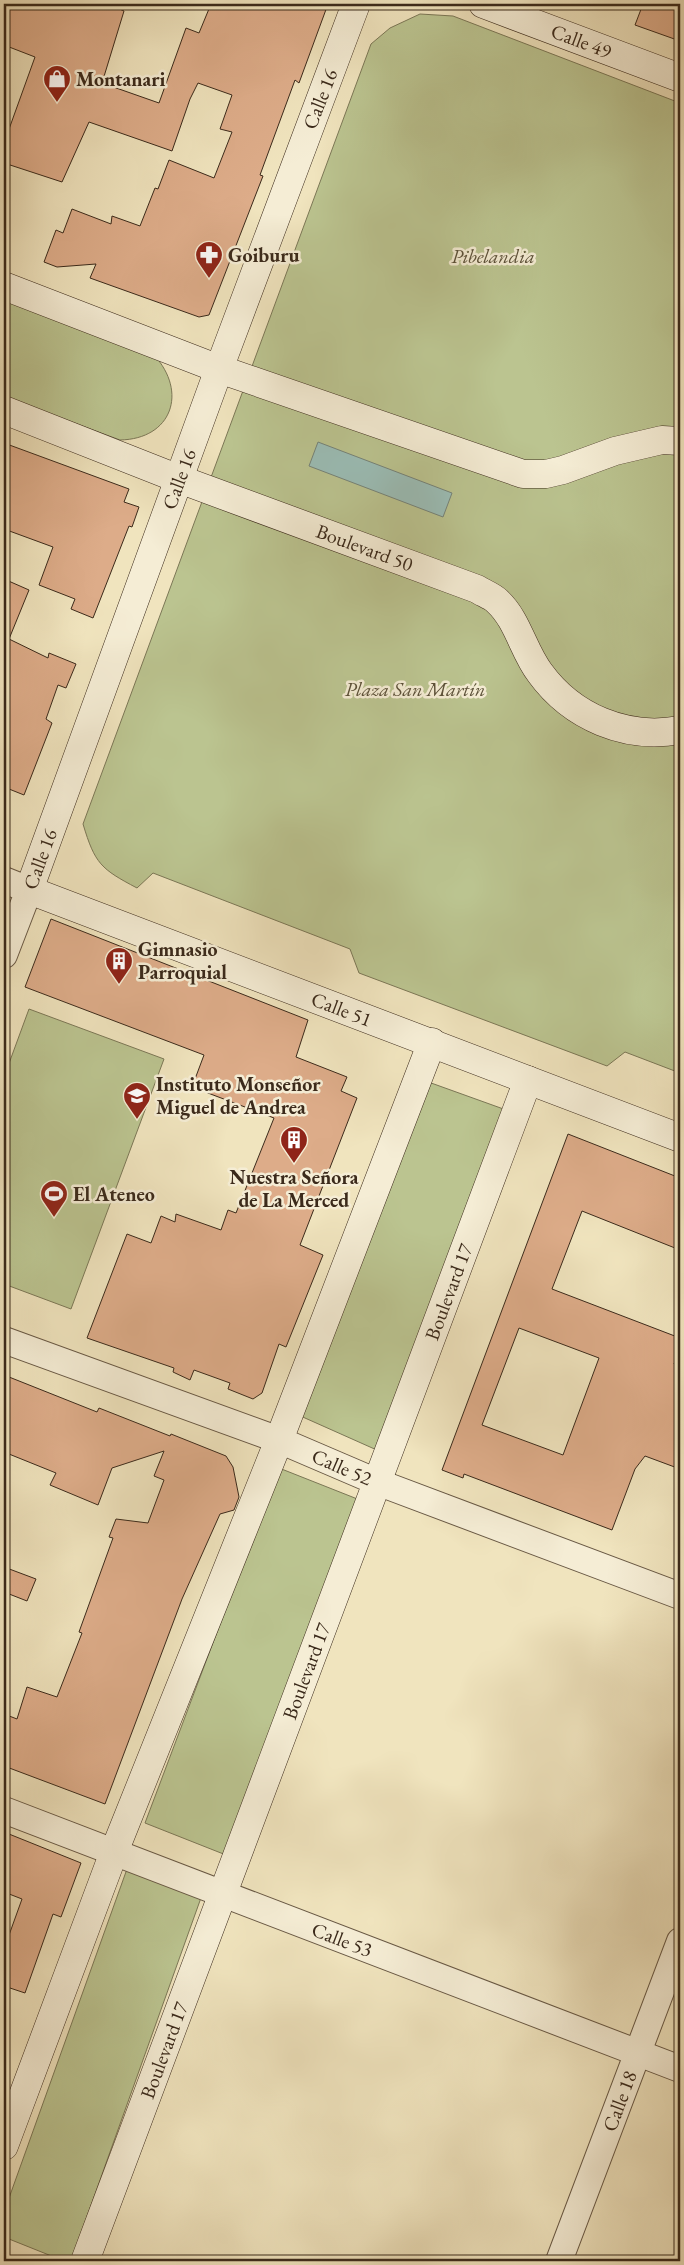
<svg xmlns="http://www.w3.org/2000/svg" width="684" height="2265" font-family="'EB Garamond',serif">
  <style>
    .green { fill: #bbc490; stroke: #7b7756 }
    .water { fill: #9bbeb7; stroke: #758379 }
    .building { fill: #ddac89; stroke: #3b2a1b; fill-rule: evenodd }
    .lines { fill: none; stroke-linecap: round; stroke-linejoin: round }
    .minor-casing { stroke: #685844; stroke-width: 28 }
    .secondary-casing { stroke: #3b2a1b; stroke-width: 29 }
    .minor { stroke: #f5edd5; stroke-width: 26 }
    .secondary { stroke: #f5edd5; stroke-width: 28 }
    .labels { text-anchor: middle; stroke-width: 5; stroke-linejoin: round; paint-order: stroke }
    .street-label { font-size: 20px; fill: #3b2a1b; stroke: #f5edd5 }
    .poi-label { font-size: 20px; font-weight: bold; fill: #3b2a1b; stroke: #f5edd5; text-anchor: start }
    .park-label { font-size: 20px; font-style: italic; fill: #5b5038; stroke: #f5edd5 }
  </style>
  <rect width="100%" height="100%" fill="#f0e4be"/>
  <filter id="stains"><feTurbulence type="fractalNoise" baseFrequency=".004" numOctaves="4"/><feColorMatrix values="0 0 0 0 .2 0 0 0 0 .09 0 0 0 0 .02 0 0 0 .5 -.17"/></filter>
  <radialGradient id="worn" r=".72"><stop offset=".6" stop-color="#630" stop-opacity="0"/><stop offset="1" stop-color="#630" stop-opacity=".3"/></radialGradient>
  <path class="green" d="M420 14 453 16 680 103V1073L625 1052 607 1066 359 973 350 949 153 873 137 888C101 869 95 864 83 824L371 44 390 28Z
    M4 296 154 355C188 392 172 439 120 440L4 397Z
    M29 1009 164 1059 71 1309 4 1284V1077Z
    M420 1079 509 1111 379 1451 296 1414Z
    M279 1468 365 1502 226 1855 145 1823Z
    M127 1869 202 1895 71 2261H64L4 2237V2212Z"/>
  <path class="water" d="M318 442 452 493 443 517 309 466Z"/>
  <path class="building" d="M4 4H108L124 11 102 83 159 103 186 28 199 33 211 4H328L299 83 295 80 260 175 263 176 209 315 199 317 90 278 96 264 57 267 44 262 56 230 63 233 72 209 111 224 112 216 140 226 155 188 158 189 169 160 214 178 232 132 220 129 232 95 198 83 190 99 172 151 89 122 62 182 4 163V143L35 57 4 45Z
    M643 4H680V41L635 25Z
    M4 443 129 489 124 502 139 507 132 527 129 526 93 618 71 609 75 599 39 585 53 547 4 529Z
    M4 579 29 590 9 639 48 658 49 653 76 664 66 688 58 685 46 719 52 723 24 795 4 787Z
    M51 919 308 1020 296 1057 347 1077 341 1091 357 1098 300 1245 323 1255 286 1347 279 1344 262 1393 253 1399 228 1389 230 1383 194 1370 190 1380 173 1372 174 1368 87 1338 127 1234 151 1243 161 1216 175 1222 176 1214 221 1230 228 1210 236 1213 274 1118 192 1087 204 1055 25 987Z
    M568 1134 680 1178V1250L582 1211 552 1289 680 1338V1346L674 1364 680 1366V1469L645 1456 635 1469 612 1530 464 1474 463 1478 442 1470ZM519 1328 599 1358 563 1455 482 1425Z
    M4 1375 97 1412 99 1408 170 1436 171 1434 226 1456 233 1467 239 1497 234 1510 220 1514 182 1599 105 1804 4 1766V1714L17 1719 27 1687 57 1697 82 1633 79 1632 113 1538 109 1537 116 1519 148 1523 164 1480 154 1476 164 1451 112 1468 98 1505 50 1485 56 1473 4 1452Z
    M4 1567 36 1579 27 1601 4 1592Z
    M4 1832 81 1863 61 1917 53 1914 25 1993 4 1986V1949L22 1899 4 1892Z"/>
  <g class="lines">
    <defs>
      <g id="minor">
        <path d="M4 880 29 890 4 955"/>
        <path id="s1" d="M4 1340 279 1440 377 1482 680 1596"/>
        <path id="s2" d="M4 1810 680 2069"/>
        <path id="s3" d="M559 2261 680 1941"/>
      </g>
      <g id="secondary">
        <path id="s4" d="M356 4 219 369 29 890 680 1138"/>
        <path id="s5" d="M483 4 680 78"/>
        <path d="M4 286 219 369 523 474H546L563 470 615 451 662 440 680 441"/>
        <path id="s6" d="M4 410 179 479 477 589C483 593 492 596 497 601 518 620 523 651 540 673 572 717 626 740 680 730"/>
        <path d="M4 2146 114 1852 279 1440 432 1042"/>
        <path id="s7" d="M85 2261 528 1080"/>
      </g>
    </defs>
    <use href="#minor" class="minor-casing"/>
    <use href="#secondary" class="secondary-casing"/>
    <use href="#minor" class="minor"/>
    <use href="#secondary" class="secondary"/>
  </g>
  <defs>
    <symbol id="shop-pin" viewBox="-11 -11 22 30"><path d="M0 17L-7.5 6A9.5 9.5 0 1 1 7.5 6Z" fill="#8f2418" stroke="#f5edd5"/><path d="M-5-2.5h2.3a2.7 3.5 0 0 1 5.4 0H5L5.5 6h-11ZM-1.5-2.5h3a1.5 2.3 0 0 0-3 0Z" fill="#fff"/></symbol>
    <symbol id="pharmacy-pin" viewBox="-11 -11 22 30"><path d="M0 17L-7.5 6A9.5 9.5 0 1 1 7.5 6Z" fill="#8f2418" stroke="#f5edd5"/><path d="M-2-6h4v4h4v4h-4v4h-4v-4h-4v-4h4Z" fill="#fff"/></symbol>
    <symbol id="building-pin" viewBox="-11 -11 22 30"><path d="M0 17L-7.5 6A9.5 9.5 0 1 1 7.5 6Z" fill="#8f2418" stroke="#f5edd5"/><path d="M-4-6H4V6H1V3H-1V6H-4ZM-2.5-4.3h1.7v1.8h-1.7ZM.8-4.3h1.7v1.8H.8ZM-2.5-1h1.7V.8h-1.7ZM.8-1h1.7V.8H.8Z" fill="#fff"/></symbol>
    <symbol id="school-pin" viewBox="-11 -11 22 30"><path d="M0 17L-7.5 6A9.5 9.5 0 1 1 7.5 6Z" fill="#8f2418" stroke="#f5edd5"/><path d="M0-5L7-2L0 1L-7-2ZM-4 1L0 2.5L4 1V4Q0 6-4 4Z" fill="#fff"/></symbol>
    <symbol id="stadium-pin" viewBox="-11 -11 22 30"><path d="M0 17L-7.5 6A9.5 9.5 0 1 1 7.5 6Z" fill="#8f2418" stroke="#f5edd5"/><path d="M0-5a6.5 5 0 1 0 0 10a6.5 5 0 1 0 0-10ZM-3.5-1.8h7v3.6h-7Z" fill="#fff"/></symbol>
  </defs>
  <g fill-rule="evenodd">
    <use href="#shop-pin" x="41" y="63" width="32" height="43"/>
    <use href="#pharmacy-pin" x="193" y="239" width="32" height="43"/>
    <use href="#building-pin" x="103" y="945" width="32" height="43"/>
    <use href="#school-pin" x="121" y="1080" width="32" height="43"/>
    <use href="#building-pin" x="278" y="1124" width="32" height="43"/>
    <use href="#stadium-pin" x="38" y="1178" width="32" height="43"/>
  </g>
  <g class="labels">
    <g class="street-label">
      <text dy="7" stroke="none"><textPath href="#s5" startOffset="105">Calle 49</textPath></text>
      <text transform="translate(320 99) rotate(-69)" y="7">Calle 16</text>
      <text transform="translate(179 479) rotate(-70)" y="7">Calle 16</text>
      <text dy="7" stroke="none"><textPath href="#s6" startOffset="386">Boulevard 50</textPath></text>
      <text transform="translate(40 859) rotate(-70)" y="7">Calle 16</text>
      <text dy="7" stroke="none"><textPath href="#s4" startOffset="1279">Calle 51</textPath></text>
      <text dy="7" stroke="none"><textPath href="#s7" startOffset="1035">Boulevard 17</textPath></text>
      <text dy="7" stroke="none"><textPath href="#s1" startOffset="361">Calle 52</textPath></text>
      <text dy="7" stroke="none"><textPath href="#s7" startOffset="630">Boulevard 17</textPath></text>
      <text dy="7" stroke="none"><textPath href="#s2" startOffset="362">Calle 53</textPath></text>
      <text dy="7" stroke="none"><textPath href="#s7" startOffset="225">Boulevard 17</textPath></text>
      <text dy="7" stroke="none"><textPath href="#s3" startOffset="171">Calle 18</textPath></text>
    </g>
    <g class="poi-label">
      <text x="76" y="86">Montanari</text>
      <text x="228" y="262">Goiburu</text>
      <text x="138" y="956">Gimnasio<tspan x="138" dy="23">Parroquial</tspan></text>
      <text x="156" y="1091">Instituto Monseñor<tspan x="156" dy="23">Miguel de Andrea</tspan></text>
      <text x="294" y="1184" text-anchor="middle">Nuestra Señora<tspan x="294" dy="23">de La Merced</tspan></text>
      <text x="73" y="1201">El Ateneo</text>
    </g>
    <g class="park-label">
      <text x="493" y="263">Pibelandia</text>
      <text x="415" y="696">Plaza San Martín</text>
    </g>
  </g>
  <rect width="684" height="2265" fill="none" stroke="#f0e4be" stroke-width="20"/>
  <rect x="5" y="5" width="674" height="2255" fill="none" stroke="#3b2a1b" stroke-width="2.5"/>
  <rect x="10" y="10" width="664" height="2245" fill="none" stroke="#3b2a1b"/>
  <rect width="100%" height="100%" filter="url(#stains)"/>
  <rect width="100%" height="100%" fill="url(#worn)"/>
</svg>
